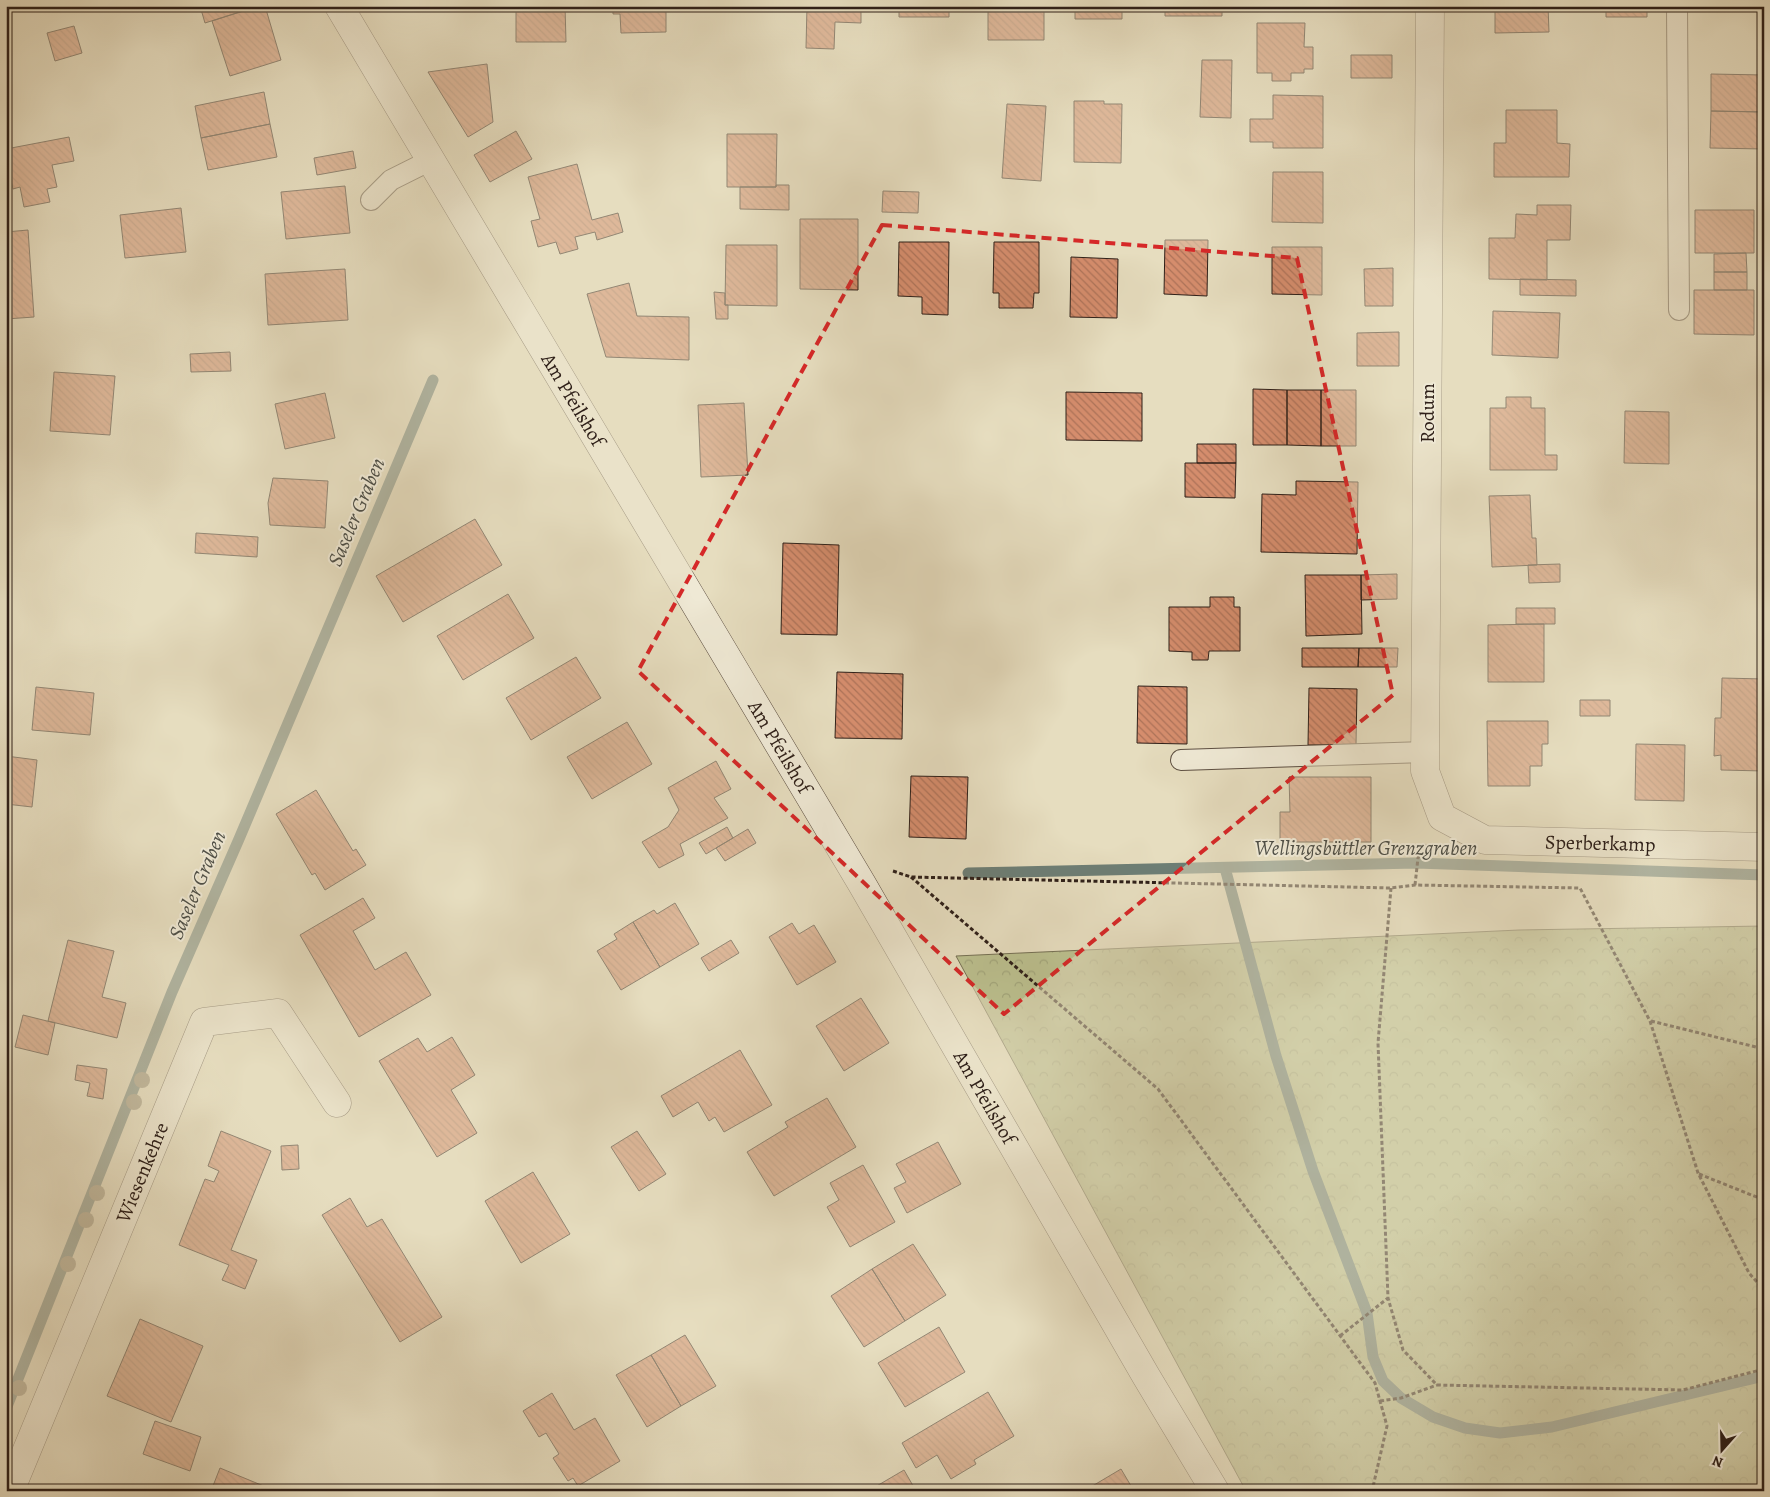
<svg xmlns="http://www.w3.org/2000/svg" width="1770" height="1497" font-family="Alegreya,serif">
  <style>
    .forest { fill: url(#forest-crowns); stroke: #757054 }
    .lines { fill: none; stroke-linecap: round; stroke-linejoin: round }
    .stream { stroke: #6d7e75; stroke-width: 11 }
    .building { fill: url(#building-back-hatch); stroke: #2f2019 }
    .service-casing { stroke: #5d4f42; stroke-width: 22 }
    .minor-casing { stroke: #5d4f42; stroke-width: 29 }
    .path { stroke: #2f2019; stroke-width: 3; stroke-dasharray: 4 2.5; stroke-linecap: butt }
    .service { stroke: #efe9d5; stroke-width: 20 }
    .minor { stroke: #efe9d5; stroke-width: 28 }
    .tree { fill: #988f77 }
    .marked { fill: none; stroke: #d62828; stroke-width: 4; stroke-dasharray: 10 6; stroke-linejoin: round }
    .labels { text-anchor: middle; stroke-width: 4; stroke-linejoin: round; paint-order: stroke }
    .street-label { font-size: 20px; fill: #2f2019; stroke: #efe9d5 }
    .water-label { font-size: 21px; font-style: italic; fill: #4e4f47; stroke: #efe9d5 }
  </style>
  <defs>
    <pattern id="forest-crowns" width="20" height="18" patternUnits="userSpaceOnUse" patternTransform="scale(1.25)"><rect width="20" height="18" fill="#bbbf8e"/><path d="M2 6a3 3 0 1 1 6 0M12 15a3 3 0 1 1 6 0" fill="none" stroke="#a1a47a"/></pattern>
    <pattern id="building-back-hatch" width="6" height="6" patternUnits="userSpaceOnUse" patternTransform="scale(1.25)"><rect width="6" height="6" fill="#d58d6d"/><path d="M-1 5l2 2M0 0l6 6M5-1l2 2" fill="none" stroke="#ad7359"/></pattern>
  </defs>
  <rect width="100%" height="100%" fill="#e6ddbf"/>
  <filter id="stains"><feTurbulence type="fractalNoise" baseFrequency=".004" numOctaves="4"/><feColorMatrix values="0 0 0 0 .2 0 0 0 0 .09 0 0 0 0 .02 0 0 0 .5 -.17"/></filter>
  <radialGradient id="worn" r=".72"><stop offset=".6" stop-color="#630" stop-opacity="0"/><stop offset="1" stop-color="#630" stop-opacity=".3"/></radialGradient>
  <path class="forest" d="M1764 926V1491H1246L956 956 1519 930Z"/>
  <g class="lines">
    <path class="stream" d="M1225 868 1276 1056 1313 1171 1367 1313 1373 1357 1383 1381 1401 1398 1433 1417 1465 1428 1500 1433 1552 1427 1764 1376
      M968 873 1416 863 1764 875
      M6 1409 172 992 239 839 433 380"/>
  </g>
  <path class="building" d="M200 6H251L252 8 205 23Z
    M259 6H265L281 60 230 76 212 21Z
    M516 6H565L566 42H516Z
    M613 6H666V32L621 33 620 14H613Z
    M807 6H861V23L835 22 834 49 806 48Z
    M899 6H949V17H899Z
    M988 6H1044V40H988Z
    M1075 6H1122V19H1075Z
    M1165 6H1222V16H1165Z
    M1495 6H1548L1549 32 1495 33Z
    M1606 6H1647V17H1606Z
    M1257 23H1305L1304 47H1313V69H1304V73H1291V81H1272V73H1257Z
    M74 26 82 53 55 61 47 33Z
    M1351 55H1392V78H1351Z
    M1202 60H1232L1231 118 1200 117Z
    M487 64 493 122 468 137 428 72Z
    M1711 74 1764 75V112L1711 111Z
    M264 92 270 124 201 138 195 106Z
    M1273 95 1323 96V148H1273V142H1250V119H1273Z
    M1074 101H1104V104H1122L1121 163 1074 162Z
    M1007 104 1046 106 1041 181 1002 178Z
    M1506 110H1557V143L1570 144 1569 177H1494V143H1506Z
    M1711 111 1764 112V149L1710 148Z
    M270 124 277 157 208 170 201 138Z
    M516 131 532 159 490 182 474 155Z
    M727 134H777L776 187H727Z
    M69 137 74 161 52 165 57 187 47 189 50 202 24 207 20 187 13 189 10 176 6 177V149Z
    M353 151 356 168 317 175 314 158Z
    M577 164 592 220 618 213 623 232 597 240 595 232 575 237 578 249 560 254 556 242 538 247 531 221 540 219 528 177Z
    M1273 172H1323V223L1272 222Z
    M776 185H789V210L740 209V187H776Z
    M345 186 350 233 286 239 281 192Z
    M883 191 919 192 918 213 882 212Z
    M1537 205H1571L1570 240H1547V280L1489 279V238H1515L1516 214 1537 215Z
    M181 208 186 252 125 258 120 215Z
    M1695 210H1754V253H1695Z
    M800 219H858V290L800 289Z
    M28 230 34 317 6 319V232Z
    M1165 240H1208L1207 296 1164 294Z
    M899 242H949L948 315 922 314V297L898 296Z
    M994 242H1039V293H1034L1033 308H999V293H993Z
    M726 245H777V306L725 305Z
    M1272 247H1322V295L1272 294Z
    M1746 253 1747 272H1714V254Z
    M1071 257 1118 259 1117 318 1070 317Z
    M1393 268V306H1365L1364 269Z
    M345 269 348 320 268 325 265 274Z
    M1714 272H1747V290H1714Z
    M1520 279 1576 280V296L1520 295Z
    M629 283 637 316 689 317V360L606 357 587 294Z
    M1694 290H1754V335L1694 334Z
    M714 292 725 293V305H728V319H716Z
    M1493 311 1560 313 1558 358 1492 355Z
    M1399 332V366H1357V333Z
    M230 352 231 371 191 372 190 354Z
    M54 372 115 376 110 435 50 431Z
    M1253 389 1287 390V445H1253Z
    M1287 390H1321V446L1287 445Z
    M1321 390H1356V446H1321Z
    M1066 392 1142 393V441L1066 440Z
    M325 393 335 438 285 449 275 404Z
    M1506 397H1531V408H1545V455H1557V470H1490V408H1506Z
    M744 403 748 475 701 477 698 405Z
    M1625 411 1669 412V464L1624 463Z
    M1197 444H1236V463H1197Z
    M1185 463H1236L1235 498 1185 497Z
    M273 478 328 481 325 528 270 525 268 503Z
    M1296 481 1358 482 1357 554 1261 552 1262 494 1296 495Z
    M1530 495 1532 538H1536L1537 565 1492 567 1489 496Z
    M475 519 502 565 403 622 376 576Z
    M196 533 258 537 257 557 195 553Z
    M783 543 839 545 837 635 781 634Z
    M1560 564V582L1529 583 1528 565Z
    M1397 574V599L1361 600V575Z
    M1305 575H1361L1362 634 1306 636Z
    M508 594 534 638 463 680 437 636Z
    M1210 597H1234V607H1240V651H1209L1208 660H1192V652L1169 651V607H1210Z
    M1516 608H1555V624H1516Z
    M1544 624V682H1488V625Z
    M1302 648H1359L1358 667H1302Z
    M1359 648H1398L1397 667H1358Z
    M576 657 601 698 531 740 506 698Z
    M837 672 903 674 902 739 835 738Z
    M1722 678 1764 679V771L1721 770V755L1714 756 1715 718H1721Z
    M1138 686 1187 687V744L1137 743Z
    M36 687 94 693 90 735 32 730Z
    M1309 688 1357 689 1356 745H1308Z
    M1580 700H1610V716H1580Z
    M1487 721H1548V744H1542V766H1530V786H1488Z
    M627 722 652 764 592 799 567 757Z
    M1636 744 1685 745 1684 801 1635 800Z
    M6 756 37 760 32 807 6 804Z
    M716 761 731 789 714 798 728 818 680 844 684 855 659 868 642 842 668 827 679 810 668 788Z
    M911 776 968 777 966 839 909 837Z
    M1289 777H1371V842H1280V812H1290Z
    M316 790 353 851 356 849 366 865 325 890 315 873 312 875 276 814Z
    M727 827 733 838 706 854 699 843Z
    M748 829 756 843 725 861 716 848Z
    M363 898 375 918 353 931 375 970 406 952 431 995 359 1037 300 935Z
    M675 903 699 944 660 967 633 922 654 910 657 914Z
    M633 922 660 967 621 990 597 951 617 939 614 934Z
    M792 923 799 934 814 925 836 962 797 985 769 937Z
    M68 940 114 951 102 997 126 1003 117 1038 48 1021Z
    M731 940 739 953 709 971 701 958Z
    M861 998 889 1043 844 1071 816 1026Z
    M23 1015 55 1023 48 1055 15 1047Z
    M452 1037 475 1075 451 1090 477 1133 437 1157 379 1061 418 1038 427 1052Z
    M740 1050 772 1105 724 1132 715 1117 709 1121 698 1102 673 1117 661 1096Z
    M77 1065 107 1069 103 1099 87 1096 90 1083 75 1080Z
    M827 1098 856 1147 774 1196 747 1152 788 1127 785 1122Z
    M221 1131 271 1151 231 1250 257 1260 245 1289 222 1280 229 1265 179 1245 205 1179 214 1182 219 1171 208 1166Z
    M637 1131 666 1174 639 1191 611 1147Z
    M938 1142 961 1184 907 1213 894 1188 906 1182 896 1164Z
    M298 1145 299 1169 282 1170 281 1146Z
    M863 1165 895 1222 850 1247 827 1207 839 1200 830 1183Z
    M533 1172 570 1234 521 1263 485 1201Z
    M350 1198 367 1227 382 1219 442 1317 400 1342 322 1215Z
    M913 1244 946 1295 905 1321 872 1269Z
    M872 1269 905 1321 864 1347 831 1296Z
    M140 1319 203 1346 171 1422 107 1396Z
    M939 1327 965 1372 905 1407 878 1363Z
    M685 1335 716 1386 681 1406 651 1355Z
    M651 1355 681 1406 647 1427 616 1375Z
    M988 1392 1014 1436 974 1460 976 1464 951 1479 937 1455 916 1468 902 1443Z
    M552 1393 574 1430 595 1418 620 1461 578 1486 573 1478 568 1481 553 1458 559 1454 546 1433 539 1437 523 1411Z
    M155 1421 201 1437 190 1471 143 1454Z
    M220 1468 266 1487 264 1491H211Z
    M1121 1469 1134 1491H1084Z
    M904 1470 916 1491H877L875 1487Z"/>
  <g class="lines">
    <defs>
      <path id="service" d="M1677 6 1679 310
        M371 200 391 180 431 160
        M1181 760 1425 752"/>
      <g id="minor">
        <path id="s1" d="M339 6 862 884 1146 1376 1215 1491"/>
        <path id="s2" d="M1430 6 1425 771 1442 817 1485 840 1764 847"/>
        <path id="s3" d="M10 1491 204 1022 278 1013 337 1103"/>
      </g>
    </defs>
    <use href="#service" class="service-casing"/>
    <use href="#minor" class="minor-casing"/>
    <path class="path" d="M893 871 911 877 1391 888 1415 885 1580 888 1650 1021 1698 1173 1749 1273 1764 1290
      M911 877 1158 1089 1375 1383 1387 1426 1372 1491
      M1415 885 1418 858 1426 843
      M1391 888 1378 1043 1388 1298 1403 1350 1437 1385 1683 1390 1764 1369
      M1651 1021 1764 1049
      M1699 1174 1764 1200
      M1340 1336 1388 1298
      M1380 1401 1401 1398 1437 1385"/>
    <use href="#service" class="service"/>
    <use href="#minor" class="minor"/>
  </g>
  <g class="tree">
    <circle cx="142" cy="1080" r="8"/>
    <circle cx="134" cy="1102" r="8"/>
    <circle cx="97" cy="1193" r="8"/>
    <circle cx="86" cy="1220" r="8"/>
    <circle cx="68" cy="1264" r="8"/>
    <circle cx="19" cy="1388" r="8"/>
  </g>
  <path d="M0 0H1770V1497H0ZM882 225 1297 258 1393 695 1004 1014 638 671Z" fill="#e6ddbf" fill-opacity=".55" fill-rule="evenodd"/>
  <path class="marked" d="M882 225 1297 258 1393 695 1004 1014 638 671Z"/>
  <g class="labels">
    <g class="street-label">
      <text dy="7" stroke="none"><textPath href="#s1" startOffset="458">Am Pfeilshof</textPath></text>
      <text transform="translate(1427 413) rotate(-90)" y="7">Rodum</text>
      <text dy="7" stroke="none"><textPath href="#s1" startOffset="862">Am Pfeilshof</textPath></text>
      <text dy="7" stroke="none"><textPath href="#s2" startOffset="978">Sperberkamp</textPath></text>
      <text dy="7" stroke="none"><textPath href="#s1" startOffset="1268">Am Pfeilshof</textPath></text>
      <text dy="7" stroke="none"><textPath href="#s3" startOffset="345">Wiesenkehre</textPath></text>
    </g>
    <g class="water-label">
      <text transform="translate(356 512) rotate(-67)" y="7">Saseler Graben</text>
      <text x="1366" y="855">Wellingsbüttler Grenzgraben</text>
      <text transform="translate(197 885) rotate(-67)" y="7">Saseler Graben</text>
    </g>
  </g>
  <rect width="1770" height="1497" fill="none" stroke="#e6ddbf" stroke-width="25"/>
  <rect x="8" y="8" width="1755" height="1482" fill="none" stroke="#2f2019" stroke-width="2.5"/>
  <rect x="12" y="12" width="1745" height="1472" fill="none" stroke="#2f2019"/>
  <g transform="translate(1722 1450) rotate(200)" stroke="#efe9d5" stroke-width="4" paint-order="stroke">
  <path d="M0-4L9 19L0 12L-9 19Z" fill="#2f2019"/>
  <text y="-8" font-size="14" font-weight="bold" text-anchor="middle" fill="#2f2019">N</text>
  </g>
  <rect width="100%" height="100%" filter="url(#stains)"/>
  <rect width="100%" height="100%" fill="url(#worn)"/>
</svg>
